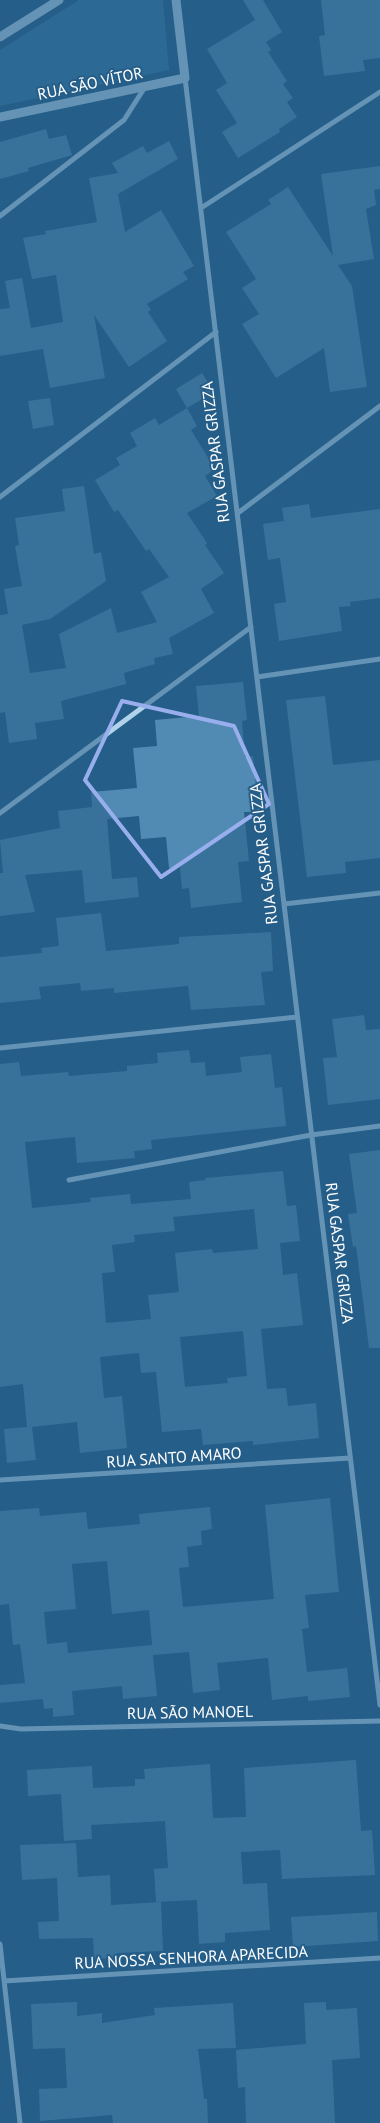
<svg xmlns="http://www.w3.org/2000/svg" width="380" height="2123" font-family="'PT Sans',sans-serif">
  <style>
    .green { fill: #3677a4 }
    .building { fill: #518ab2; fill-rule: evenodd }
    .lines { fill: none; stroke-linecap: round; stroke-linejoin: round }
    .minor { stroke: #b1d3ea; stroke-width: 5 }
    .tertiary { stroke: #b1d3ea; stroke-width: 9 }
    .marked { fill: none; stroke: #99afed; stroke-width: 4; stroke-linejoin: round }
    .labels { text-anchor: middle; stroke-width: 4; stroke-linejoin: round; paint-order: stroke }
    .street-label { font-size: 16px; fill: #fff; stroke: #255e89 }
  </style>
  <rect width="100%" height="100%" fill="#255e89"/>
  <path class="green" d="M79 0H163L169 70 0 106V50Z"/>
  <path class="building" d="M243 0H263L282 32 266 42 271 50 268 52 287 81 283 84 293 98 287 102 297 117 279 129 280 132 238 158 222 132 237 123 216 90 227 83 207 49 255 20Z
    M321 0H380V58L363 60 365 71 324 76 319 36 325 35Z
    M46 129 49 139 66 135 72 155 28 168 29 171 0 179V142Z
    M169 141 178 159 118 194 125 232 161 210 194 266 183 272 188 279 147 304 151 310 148 312 167 341 129 367 94 315 105 378 50 388 43 349 0 356V309L10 308 5 281 22 278 31 328 63 322 56 275 32 279 23 238 46 234 45 231 97 222 89 178 118 173 112 163 143 146 147 153Z
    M380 166V189L374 190 376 205 366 209 374 259 338 265 352 286 367 387 330 392 324 348 276 378 242 324 259 314 242 288 256 279 226 232 271 204 268 200 288 187 333 256 321 174Z
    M202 373 214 392 187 408 176 389Z
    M50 398 54 425 33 429 28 401Z
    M187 408 197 426 191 430 215 469 205 476 217 496 187 513 207 543 205 545 224 573 201 589 214 613 169 638 173 654 154 658 155 664 124 673 126 684 61 701 64 719 35 723 37 739 9 743 5 712 0 713V615L8 614 4 589 22 586 15 546 19 545 15 518 65 511 62 489 84 486 94 554 101 552 106 581 50 619 22 625 30 673 66 668 59 634 111 608 117 633 157 622 141 592 169 577 149 549 146 551 118 510 114 512 95 480 120 465 116 458 137 446 130 433 155 418 159 425Z
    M309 504 311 518 380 509V598L350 602 351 606 339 607 342 631 279 641 274 604 286 602 280 558 268 560 263 524 284 521 282 508Z
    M243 682 247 720 242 721 245 757 253 756 256 786H249L252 812H244L249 861 238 862 242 902 191 908 189 888 182 889 180 867 169 868 166 837 141 839 139 816 107 819 112 879 137 877 139 897 85 903 82 870 25 875 35 912 0 916V873H3L0 840 60 828 58 811 92 807 91 792 137 788 133 748 157 746 155 720 199 716 196 686Z
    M325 696 333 765 380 760V858L345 862 346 873 307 877 286 700Z
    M101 913 106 951 179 944V937L271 932 273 971 261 972 265 1005 191 1010 188 986 114 993V988L81 991 80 983 39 987 41 999 0 1003V957L42 953 41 948 59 946 56 918Z
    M364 1015 366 1030 380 1029V1099L328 1105 323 1058 337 1057 332 1019Z
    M189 1050 191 1063 205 1062 206 1076 242 1072 240 1057 271 1054 275 1088 282 1087 286 1126 151 1140 152 1149 134 1151 135 1158 77 1163 75 1137 25 1142 32 1208 91 1202 90 1198 130 1194 131 1204 191 1199 189 1182 206 1180 205 1178 283 1171 287 1206 296 1205 300 1241 280 1243 283 1275 297 1273 303 1325 261 1329 267 1389 286 1388 288 1406 316 1403 319 1438 253 1445V1441L203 1445 201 1429 162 1432 156 1372 141 1373 139 1353 100 1357 104 1398 122 1396 127 1448 80 1453 77 1422 32 1427 36 1460 7 1463 4 1429 27 1427 23 1384 0 1387V1064L19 1062 21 1076 68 1072 69 1076 127 1071V1066L158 1063 157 1053ZM254 1209 258 1249 213 1253 212 1249 175 1253 179 1292 148 1295 151 1319 106 1323 102 1273 115 1272 112 1245 135 1242 134 1235 175 1231 173 1217ZM243 1331 247 1376 227 1378 228 1383 185 1387 180 1337Z
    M380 1150V1348H369L356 1246 353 1247 348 1214 357 1213 349 1154Z
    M330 1498 339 1592 305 1595 309 1628 302 1629 307 1672 347 1668 350 1697 308 1701V1696L272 1700 268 1658 217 1663 220 1690 193 1693 189 1652 153 1655 149 1610 112 1614 107 1561 72 1564 76 1609 44 1612 47 1644 67 1642 68 1653 152 1645 157 1696 123 1699 122 1686 72 1691 74 1715 53 1717V1708L44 1709 43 1699 0 1703V1685L25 1683 20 1644 13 1645 9 1604 0 1605V1511L39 1508 40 1516 86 1512 88 1529 140 1524 139 1514 210 1507 212 1529 201 1531 202 1545 187 1547 189 1567 179 1568 183 1607 274 1599 265 1505Z
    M356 1760 361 1831 372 1830 375 1875 282 1879 280 1850 241 1852 243 1884 267 1883 270 1930 225 1933V1942L199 1944 197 1900 156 1902 154 1869 168 1868 165 1821 91 1825 92 1839 64 1841 61 1794 28 1796 27 1770 92 1766 93 1788 135 1786V1779H145L144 1769 210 1764 213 1818 246 1817 244 1768Z
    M76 1843 78 1877 110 1875 111 1905 161 1902 163 1951 117 1953V1958L94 1959 93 1938 39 1939 38 1922 59 1921 57 1878 22 1880 20 1845Z
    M377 1912 378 1941 293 1947 291 1917Z
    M77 2002V2016L102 2013V2023L155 2015 154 2008 233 2003 236 2048 198 2049 204 2099H207L208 2123H113L112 2115 40 2121 39 2089 67 2088 65 2048 33 2049 31 2004Z
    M326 2002V2010L357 2008 360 2058 332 2060 335 2123H246L245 2087 238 2088 236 2050 306 2044 304 2003Z"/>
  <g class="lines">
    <path class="minor" d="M185 78 380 1705
      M201 208 380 92
      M0 216 124 120 145 87
      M0 497 216 332
      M238 513 380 406
      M257 677 380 659
      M0 813 251 627
      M284 904 380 893
      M0 1048 297 1017
      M69 1180 311 1135 380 1126
      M0 1480 350 1458
      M0 1726 21 1729 380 1721
      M0 1944 20 2123
      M4 1981 380 1958"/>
    <path class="tertiary" d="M0 37 59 0
      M0 117 185 78 176 0"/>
  </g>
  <path d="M0 0H380V2123H0ZM122 701 234 726 269 804 161 877 85 780Z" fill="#255e89" fill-opacity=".55" fill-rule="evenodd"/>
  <path class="marked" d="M122 701 234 726 269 804 161 877 85 780Z"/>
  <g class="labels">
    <g class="street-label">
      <text transform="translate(90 83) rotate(-12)" y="6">RUA SÃO VÍTOR</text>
      <text transform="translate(215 452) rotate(-97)" y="6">RUA GASPAR GRIZZA</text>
      <text transform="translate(263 854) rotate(-97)" y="6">RUA GASPAR GRIZZA</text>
      <text transform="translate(340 1253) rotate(83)" y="6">RUA GASPAR GRIZZA</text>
      <text transform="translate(174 1457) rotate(-4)" y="6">RUA SANTO AMARO</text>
      <text transform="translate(190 1712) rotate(-1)" y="6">RUA SÃO MANOEL</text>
      <text transform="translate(191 1957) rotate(-3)" y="6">RUA NOSSA SENHORA APARECIDA</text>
    </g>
  </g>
</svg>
